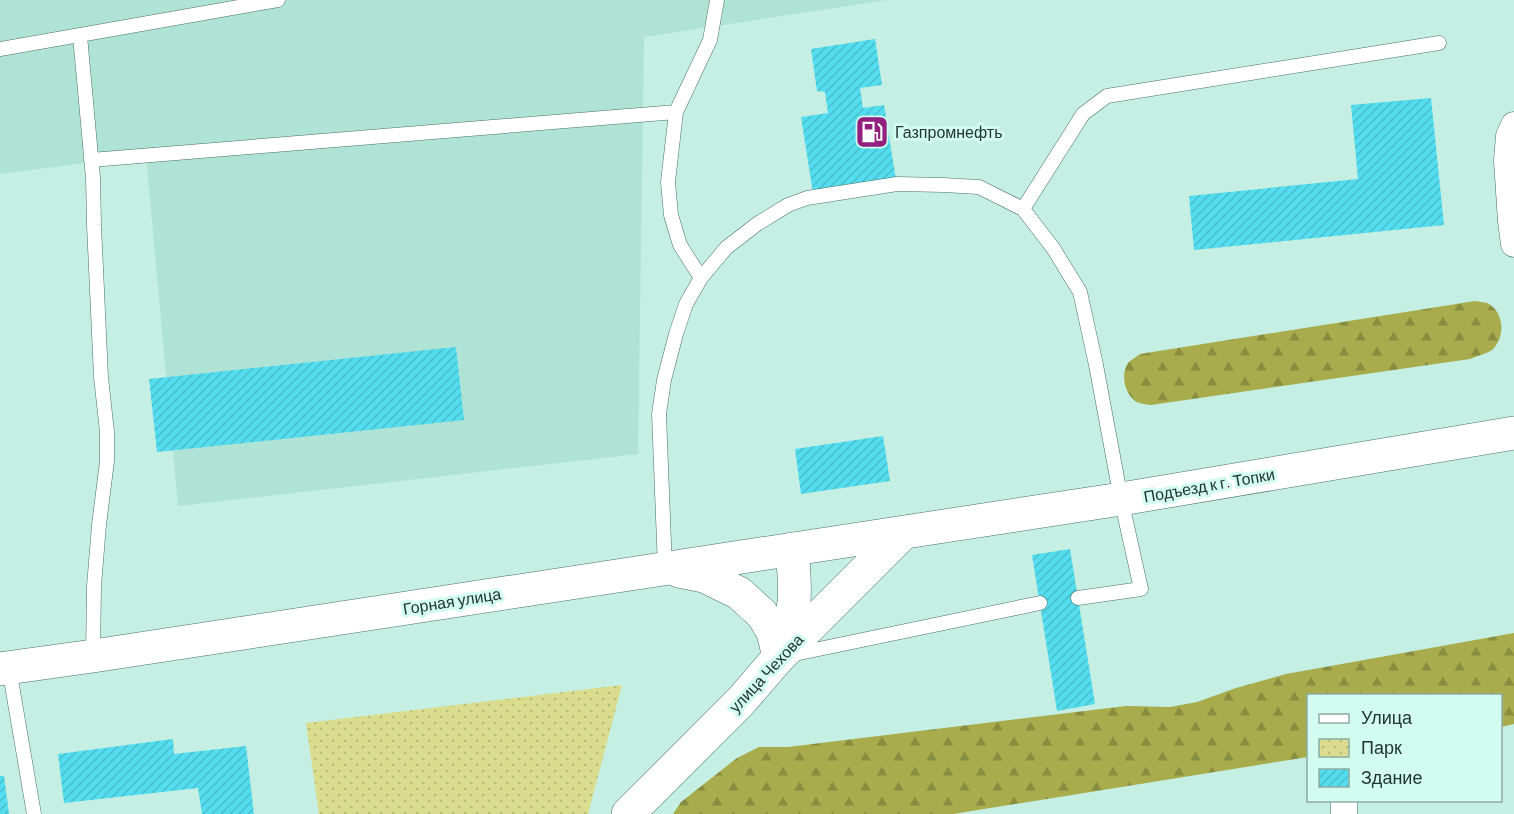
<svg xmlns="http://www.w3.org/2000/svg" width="1514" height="814" font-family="Barlow,sans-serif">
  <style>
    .built { fill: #afe3d5 }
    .forest { fill: url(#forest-firs) }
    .park { fill: url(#park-dots) }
    .building { fill: url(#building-hatch) }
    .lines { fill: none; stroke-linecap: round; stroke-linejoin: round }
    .service-casing { stroke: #497066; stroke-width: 15 }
    .minor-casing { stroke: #497066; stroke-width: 27 }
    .tertiary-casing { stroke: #497066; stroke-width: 34 }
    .service { stroke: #fff; stroke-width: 14 }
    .minor { stroke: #fff; stroke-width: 26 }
    .tertiary { stroke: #fff; stroke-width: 33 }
    .labels { text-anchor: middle; stroke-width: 6; stroke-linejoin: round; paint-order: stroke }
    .poi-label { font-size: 16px; fill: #243530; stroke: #d1fcef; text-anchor: start }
    .street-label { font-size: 16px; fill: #243530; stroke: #d1fcef }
  </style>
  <defs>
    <pattern id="forest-firs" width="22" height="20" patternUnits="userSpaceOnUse" patternTransform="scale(1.5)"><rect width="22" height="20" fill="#a8ac4c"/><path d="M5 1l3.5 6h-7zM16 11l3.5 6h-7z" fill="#898d40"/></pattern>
    <pattern id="park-dots" width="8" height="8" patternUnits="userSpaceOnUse" patternTransform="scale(1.5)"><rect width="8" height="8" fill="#d9dd8d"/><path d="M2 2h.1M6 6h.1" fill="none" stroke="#babe7a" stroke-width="1.8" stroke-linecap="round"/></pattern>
    <pattern id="building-hatch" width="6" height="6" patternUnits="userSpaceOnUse" patternTransform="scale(1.5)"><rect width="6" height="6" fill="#54ddef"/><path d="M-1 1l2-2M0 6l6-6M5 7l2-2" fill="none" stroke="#49becd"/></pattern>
  </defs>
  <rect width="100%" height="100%" fill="#c4efe2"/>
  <path class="built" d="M0 0H887L644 37 638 454 178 506 146 155 0 174Z"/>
  <path class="forest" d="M1475 301C1479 302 1486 302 1489 304 1505 314 1505 338 1492 350 1486 354 1476 356 1470 359L1151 405C1145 404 1137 404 1133 399 1124 391 1121 373 1128 363 1131 360 1136 357 1140 354Z
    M1514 633V724L1501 727 1500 696H1308V757L953 814H673L681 802 737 758 759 747H788L1126 706 1170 707 1197 702 1236 688 1286 674Z"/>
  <path class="park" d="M622 685 588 814H319L306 723Z"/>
  <path class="building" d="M875 39 882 85 860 88 863 108 884 105 896 180 813 193 801 117 828 113 825 92 817 91 811 49Z
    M1431 98 1444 225 1194 250 1189 196 1358 179 1351 105Z
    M456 347 464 420 157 452 149 379Z
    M883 436 890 481 801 494 795 449Z
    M1070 549 1095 704 1057 711 1032 555Z
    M173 739 174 754 246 746 254 814H202L198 788 64 803 58 754Z
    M0 776H4L9 814H0Z"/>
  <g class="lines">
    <defs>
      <path id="service" d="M80 36 93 178 94 225 101 377 107 432V461L99 525 94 586 93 656
        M0 49 278 0
        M91 160 676 112
        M1023 209 1083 114 1107 96 1439 43
        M701 278 680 245 671 215 668 182 676 112 710 40 717 0
        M665 569 659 414 664 380 676 334 686 304 701 278 726 248 757 224 788 205 807 198 897 184 943 185 979 187 1023 209 1053 248 1080 292 1096 365 1121 499 1141 589 1078 598
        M790 655 1040 603
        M9 668 34 814"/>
      <path id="minor" d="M1514 125 1509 136 1507 161 1511 221 1514 244
        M1344 814V800"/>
      <path id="tertiary" d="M679 571 704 576 739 593 762 614 773 632 779 657
        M781 653C797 614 796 590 792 549
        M0 669 93 656 1121 499 1514 433
        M628 814 741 701 779 657 904 532"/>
    </defs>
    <use href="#service" class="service-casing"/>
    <use href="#minor" class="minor-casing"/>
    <use href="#tertiary" class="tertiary-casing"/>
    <use href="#service" class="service"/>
    <use href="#minor" class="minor"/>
    <use href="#tertiary" class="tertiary"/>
  </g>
  <defs>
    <symbol id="fuel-square" viewBox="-11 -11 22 22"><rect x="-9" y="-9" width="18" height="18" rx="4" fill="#93207f" stroke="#d1fcef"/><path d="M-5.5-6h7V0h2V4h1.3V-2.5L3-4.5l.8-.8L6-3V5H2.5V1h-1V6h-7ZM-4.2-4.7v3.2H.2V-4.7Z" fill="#fff"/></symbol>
  </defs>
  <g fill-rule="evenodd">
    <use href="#fuel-square" x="853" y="113" width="38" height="38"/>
  </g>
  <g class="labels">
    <g class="poi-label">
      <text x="895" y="138">Газпромнефть</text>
    </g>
    <g class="street-label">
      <text transform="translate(1209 485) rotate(-10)" y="6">Подъезд к г. Топки</text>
      <text transform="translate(452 601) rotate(-9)" y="6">Горная улица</text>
      <text transform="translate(766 673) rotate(-47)" y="6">улица Чехова</text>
    </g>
  </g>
  <rect x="1307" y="694" width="195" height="108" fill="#d1fcef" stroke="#8caca3" stroke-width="1.5"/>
  <rect x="1319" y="714" width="30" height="9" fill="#ffffff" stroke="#8caca3" stroke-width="1.5"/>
  <text x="1361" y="724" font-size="18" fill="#243530">Улица</text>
  <rect x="1319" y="739" width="30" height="18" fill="url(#park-dots)" stroke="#8caca3" stroke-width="1.5"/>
  <text x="1361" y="754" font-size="18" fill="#243530">Парк</text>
  <rect x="1319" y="769" width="30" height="18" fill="url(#building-hatch)" stroke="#8caca3" stroke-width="1.5"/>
  <text x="1361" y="784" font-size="18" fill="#243530">Здание</text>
</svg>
